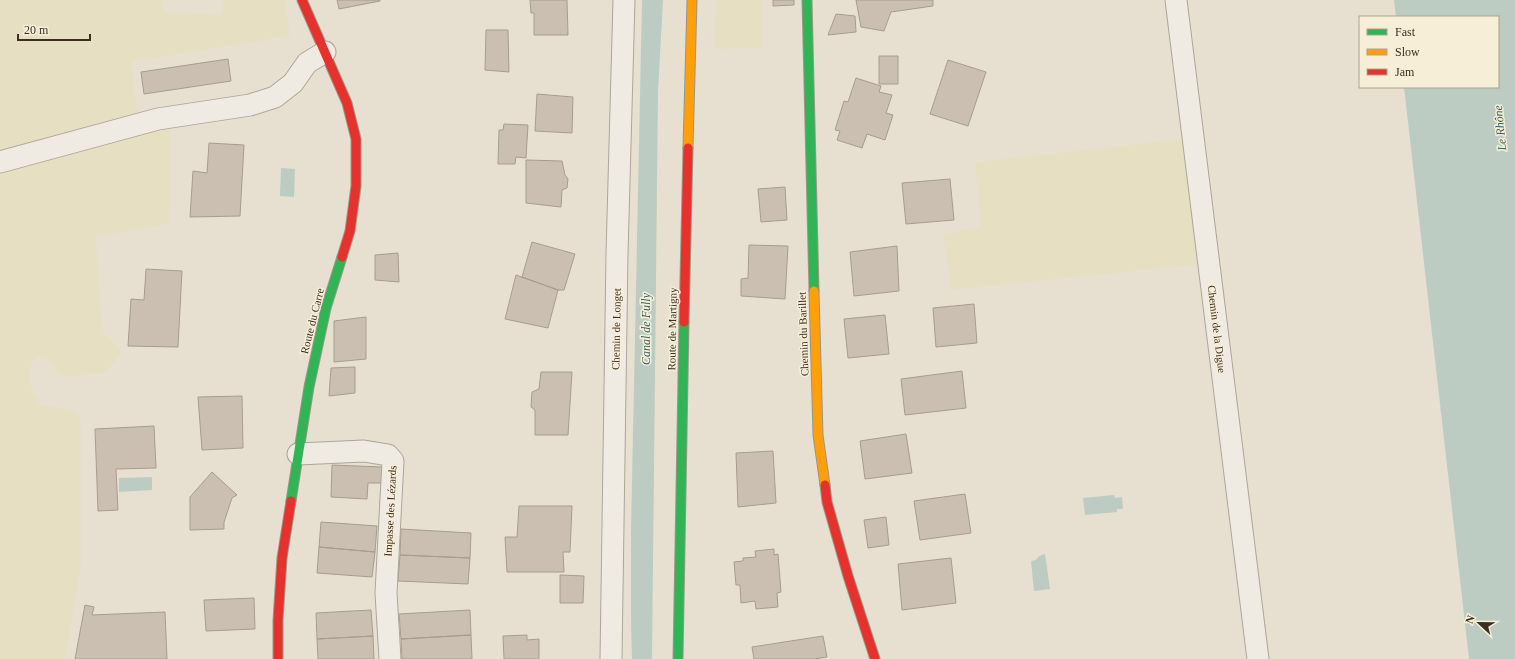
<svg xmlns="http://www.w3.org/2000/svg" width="1515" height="659" font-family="'Times New Roman',serif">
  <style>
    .farmland { fill: #e6dfc2 }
    .water { fill: #bcccc2 }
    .building { fill: #cbbfb2; stroke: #a89c90 }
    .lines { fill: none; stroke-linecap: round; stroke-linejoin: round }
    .street-casing { stroke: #ada599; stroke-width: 23 }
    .fast-casing { stroke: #9c958a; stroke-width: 11 }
    .slow-casing { stroke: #9c958a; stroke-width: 11 }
    .jam-casing { stroke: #9c958a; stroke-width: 11 }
    .street { stroke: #efebe3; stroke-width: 21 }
    .fast { stroke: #30b455; stroke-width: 9 }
    .slow { stroke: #ff9f0a; stroke-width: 9 }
    .jam { stroke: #e5322d; stroke-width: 9 }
    .labels { text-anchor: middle; stroke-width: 3; stroke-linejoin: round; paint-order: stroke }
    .street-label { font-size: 11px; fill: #3d2e20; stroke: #f7eed8 }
    .water-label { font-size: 12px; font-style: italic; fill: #2f5d5a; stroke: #f7eed8 }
  </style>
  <rect width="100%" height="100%" fill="#e7e0d1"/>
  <path class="farmland" d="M0 0H162L164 12 223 15V0H287V13L290 36 131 62 138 114 170 123 171 153 169 224 96 237 102 330 122 353 111 366 102 374 83 375 71 377 59 375 50 361 37 356 29 368V379L34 395 40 405 68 409 79 415 81 425V566L66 659H0Z
    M716 0H762L763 48 714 49Z
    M1184 139 1203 264 951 290 943 234 981 227 975 162Z"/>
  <path class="water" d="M642 0H663L658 92 652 659H632L631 622V529Z
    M1394 0H1515V659H1469L1404 87H1498V17H1396Z
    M281 168 295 169 294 197 280 196Z
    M152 477V490L119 492V478Z
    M1114 495 1115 498 1122 497 1123 509H1117V512L1085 515 1083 498Z
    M1045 554 1050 589 1034 591 1031 561 1036 560 1039 556Z"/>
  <path class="building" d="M337 0H380V1L339 9Z
    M530 0H567L568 35H534V13H531Z
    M773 0H794V5L773 6Z
    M856 0H933V6L891 12 884 31 861 27Z
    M836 14 855 16 856 32 828 35Z
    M486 30H508L509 72 485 70Z
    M879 56H898V84H879Z
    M228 59 231 81 144 94 141 72Z
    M948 60 986 72 968 126 930 114Z
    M856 78 881 86 879 92 892 95 886 113 893 115 885 140 867 134 862 148 837 140 840 131 835 130 844 101 848 102Z
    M537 94 573 97 572 133 535 131Z
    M504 124 528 125 526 158 516 157 515 164H498L499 130H503Z
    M209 143 244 145 240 216 190 217 193 171 207 173Z
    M526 160 562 161 565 175 568 179 567 188 562 190 561 207 526 203Z
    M950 179 954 220 906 224 902 183Z
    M785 187 787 220 761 222 758 189Z
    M532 242 575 254 564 290H558L522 277Z
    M749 245 788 246 785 299 741 296V279L748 278Z
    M897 246 899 291 854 296 850 252Z
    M398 253 399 282 375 280V255Z
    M146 269 182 271 178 347 128 346 131 299 144 300Z
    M516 275 558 290 548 328 505 319Z
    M974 304 977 343 936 347 933 308Z
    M885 315 889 354 848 358 844 319Z
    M366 317V359L334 362V321Z
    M355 367V393L329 396 331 368Z
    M962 371 966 408 905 415 901 379Z
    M541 372H572L568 435H535V410L531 407 532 392 539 389Z
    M242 396 243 448 202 450 198 397Z
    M154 426 156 468 116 469 118 510 98 511 95 429Z
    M906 434 912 473 865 479 860 441Z
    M773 451 776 503 738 507 736 453Z
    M332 465 382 467V483H368L367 499 331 497Z
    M212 472 237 495 232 498 224 522V529L190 530V497Z
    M965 494 971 533 920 540 914 501Z
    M519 506H572L570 552H563L564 572H507L505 537H517Z
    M886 517 889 545 868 548 864 520Z
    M321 522 377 526 375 552 319 547Z
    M401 529 471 533 470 558 400 555Z
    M319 547 375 552 372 577 317 573Z
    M774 549V555L778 554 781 592 777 593 778 607 756 609 755 601 741 603 740 585H736L734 562 743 561V558L756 557 755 551Z
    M400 555 470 558 468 584 398 581Z
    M951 558 956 603 902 610 898 564Z
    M560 575 584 576 583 603H560Z
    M254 598 255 629 206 631 204 600Z
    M85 605 94 607 92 615 165 612 167 659H75Z
    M371 610 373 636 317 639 316 613Z
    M470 610 471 635 401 639 399 614Z
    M471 635 472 659H402L401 639Z
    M527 635V640L539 639V659H504L503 636Z
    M373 636 374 659H318L317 639Z
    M823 636 827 657 814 659H754L752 647Z"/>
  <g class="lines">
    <defs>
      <path id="street" d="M1176 0 1258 659
        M0 162 158 119 250 105 275 97 293 83 307 63 325 52
        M298 454 364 451 388 455 393 461 386 593 390 659
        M611 659 617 254 624 0"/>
      <path id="fast" d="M807 0 814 291
        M291 501 309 387 326 308 342 257
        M678 659 684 322"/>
      <path id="slow" d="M688 148 692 0
        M814 291 818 435 825 485"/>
      <path id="jam" d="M302 0 347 103 356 139V186L350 231 342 257
        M684 322 688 148
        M825 485 827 502 848 576 875 659
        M278 659V620L282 558 291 501"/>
    </defs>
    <use href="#street" class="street-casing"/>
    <use href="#fast" class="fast-casing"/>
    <use href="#slow" class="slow-casing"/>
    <use href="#jam" class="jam-casing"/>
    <use href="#street" class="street"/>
    <use href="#fast" class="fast"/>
    <use href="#slow" class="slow"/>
    <use href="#jam" class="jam"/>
  </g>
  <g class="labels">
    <g class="street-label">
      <text transform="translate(312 321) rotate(-76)" y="4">Route du Carre</text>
      <text transform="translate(616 329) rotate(-89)" y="4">Chemin de Longet</text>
      <text transform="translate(672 329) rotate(-89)" y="4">Route de Martigny</text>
      <text transform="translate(1217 329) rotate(83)" y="4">Chemin de la Digue</text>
      <text transform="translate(803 334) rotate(-92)" y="4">Chemin du Barillet</text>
      <text transform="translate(390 511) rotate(-87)" y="4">Impasse des Lézards</text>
    </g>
    <g class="water-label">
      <text transform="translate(1500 128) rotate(-96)" y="4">Le Rhône</text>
      <text transform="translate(646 329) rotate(-90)" y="4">Canal de Fully</text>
    </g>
  </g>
  <rect x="1359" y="16" width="140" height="72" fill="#f7eed8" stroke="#ada18e"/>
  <rect x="1367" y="29" width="20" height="6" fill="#30b455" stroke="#ada18e"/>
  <text x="1395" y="36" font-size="12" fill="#3d2e20">Fast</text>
  <rect x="1367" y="49" width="20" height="6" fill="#ff9f0a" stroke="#ada18e"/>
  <text x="1395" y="56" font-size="12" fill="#3d2e20">Slow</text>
  <rect x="1367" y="69" width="20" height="6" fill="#e5322d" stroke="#ada18e"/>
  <text x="1395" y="76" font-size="12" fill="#3d2e20">Jam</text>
  <g transform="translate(1479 623) rotate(292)" stroke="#f7eed8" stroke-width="3" paint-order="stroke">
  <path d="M0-3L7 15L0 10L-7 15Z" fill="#3d2e20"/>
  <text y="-6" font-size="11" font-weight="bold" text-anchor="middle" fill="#3d2e20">N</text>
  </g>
  <path d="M18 34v6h72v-6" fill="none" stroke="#3d2e20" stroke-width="2"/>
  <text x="24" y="34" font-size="12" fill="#3d2e20" stroke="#f7eed8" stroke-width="3" paint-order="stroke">20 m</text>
</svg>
